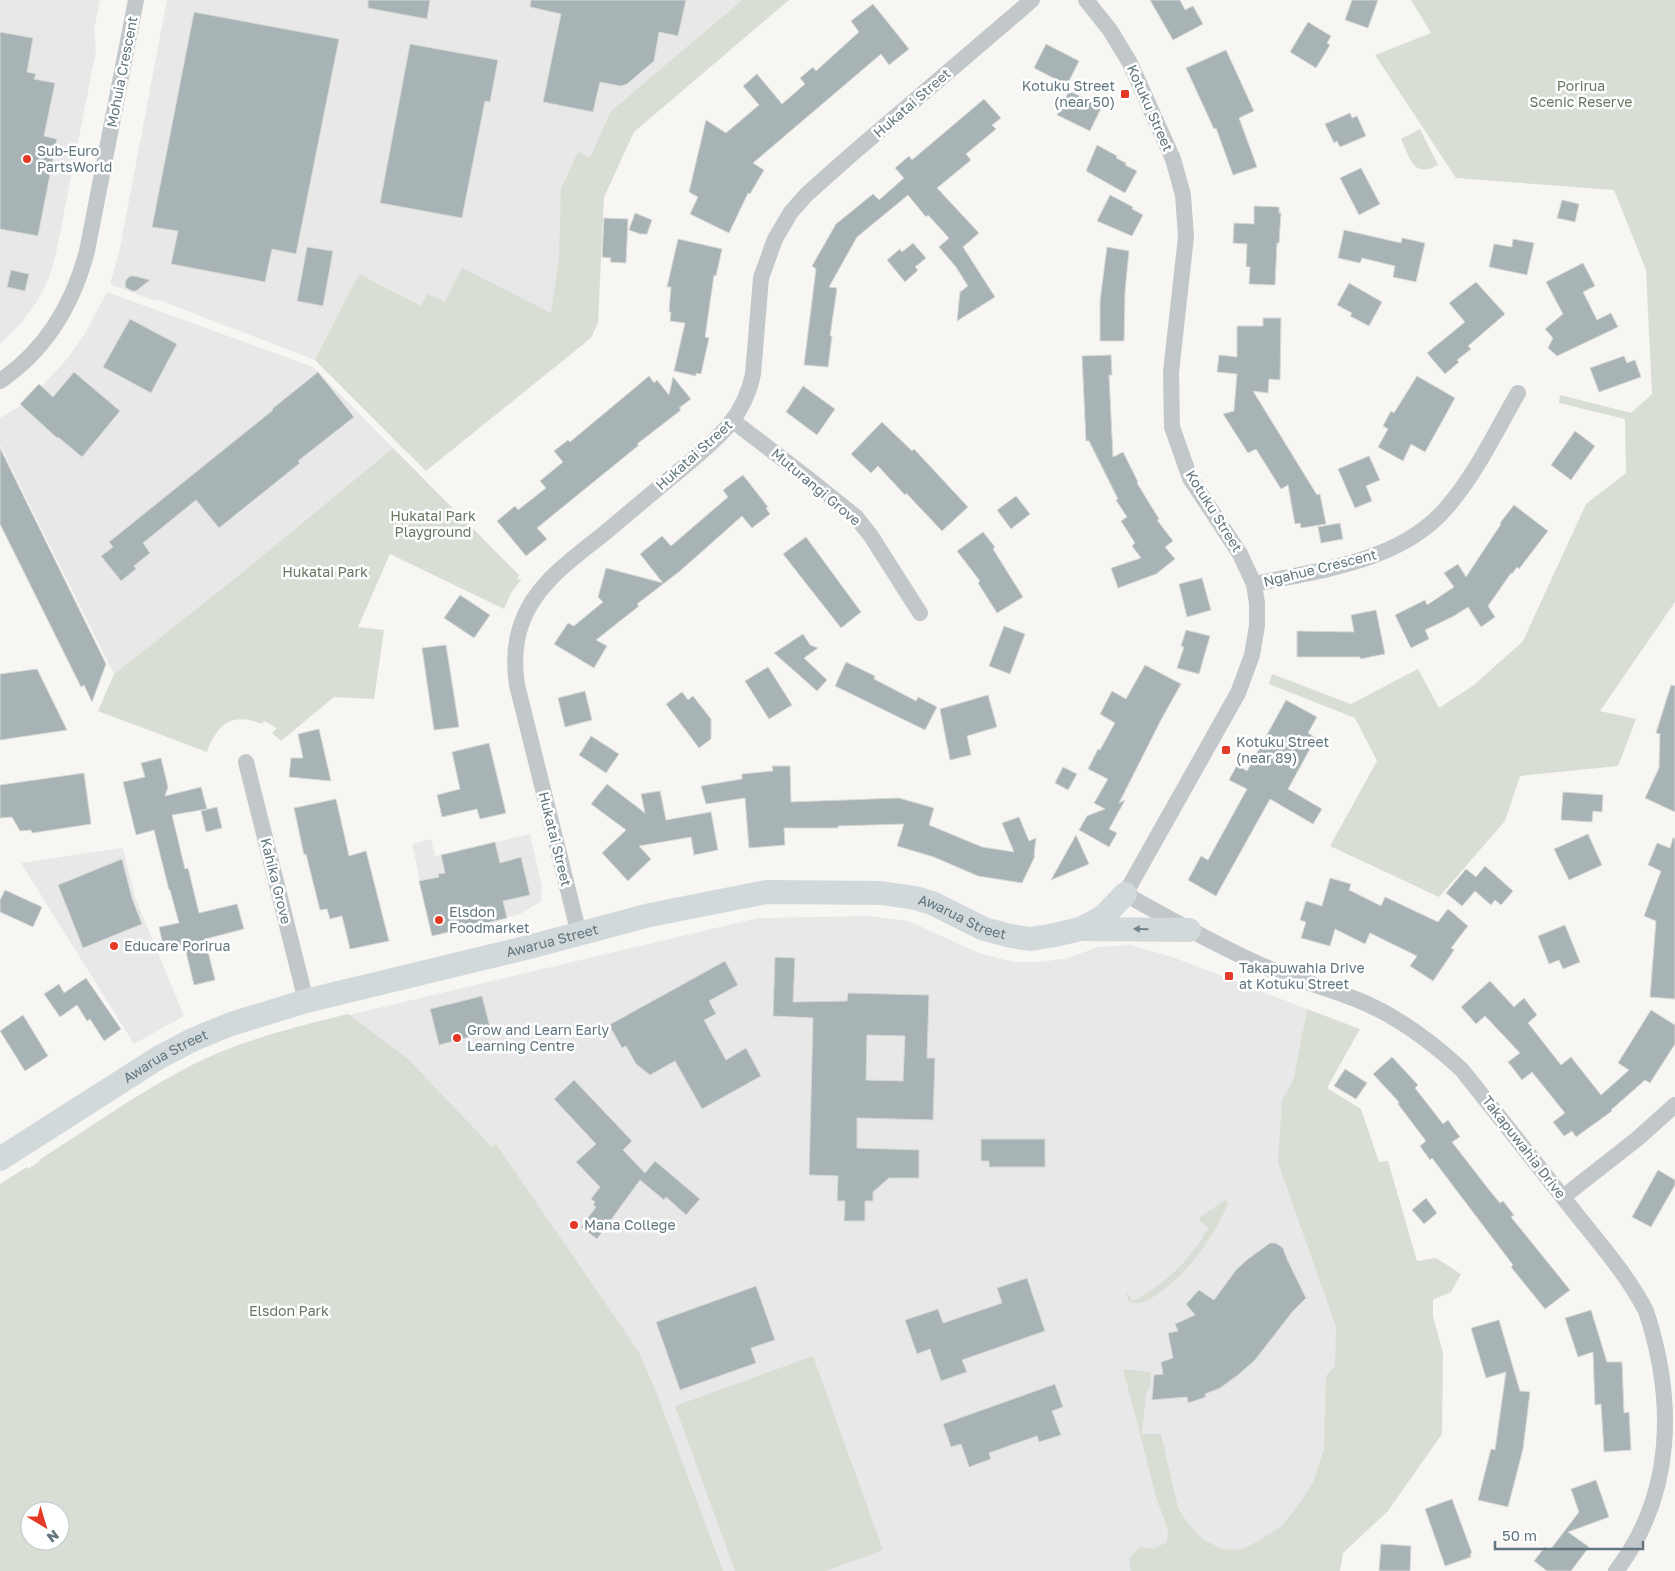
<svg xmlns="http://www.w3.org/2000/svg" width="1675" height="1571" font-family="'Golos Text',sans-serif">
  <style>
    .built { fill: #e7e8e7 }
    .green { fill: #d9ded4; fill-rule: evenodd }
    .building { fill: #a8b3b6; stroke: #d8d8d6; fill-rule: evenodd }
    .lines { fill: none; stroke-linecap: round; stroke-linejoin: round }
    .street { stroke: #c2c7c9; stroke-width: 16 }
    .secondary { stroke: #d2d9db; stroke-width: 24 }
    .oneway { fill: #72858c }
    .poi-dot { fill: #e43926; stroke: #fff; stroke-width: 2 }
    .labels { text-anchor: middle; stroke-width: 5; stroke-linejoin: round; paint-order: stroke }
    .street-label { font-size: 14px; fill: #61767e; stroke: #fff }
    .poi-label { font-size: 14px; fill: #61767e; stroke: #fff; text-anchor: start }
    .park-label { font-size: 14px; fill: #677760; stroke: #fff }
  </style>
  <rect width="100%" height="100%" fill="#f7f6f3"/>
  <path class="built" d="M0 0H100L94 29 96 51 56 253 49 278 36 303 22 322 0 344Z
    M167 0H742L611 111 567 311 407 453 315 360 156 299 155 301 110 284 119 253Z
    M107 292 313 367 393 448 231 582 114 674 0 445V418L20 406 44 384 67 359 84 335Z
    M530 834 542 888 541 901 520 914 432 936 412 844 431 839 435 856Z
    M121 848 123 849 135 897 184 1016 134 1044 21 863Z
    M870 916 908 921 979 953 1013 962H1041L1068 958 1098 947 1131 945 1175 958 1307 1009 1293 1081 1358 1405 1280 1571H124L60 1511H30L0 1187 161 1084 349 1015 758 918Z"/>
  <path class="green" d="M742 0H789L634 132 604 197 598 323 591 338 426 471 315 360 359 274 421 306 428 294 445 302 462 268 551 313 559 259 561 189 578 152 590 158 611 111Z
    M1411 0H1675V602L1600 711 1636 719 1618 766 1520 776 1505 821 1439 897 1330 846 1377 761 1355 718 1269 684 1272 674 1351 704 1418 669 1439 708 1474 685 1523 641 1586 504 1626 473 1625 419 1559 403 1560 395 1631 413 1652 394 1646 270 1614 190 1456 178 1375 55 1431 33Z
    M1420 129 1438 165C1413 179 1410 158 1401 139Z
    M393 448 519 575 517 580 522 578 511 593 504 609 390 554 358 627 384 630 374 699 334 697 281 741 272 733 277 728 264 721 262 724C232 712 217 724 207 752L98 711 114 674 238 576Z
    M1307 1009 1360 1029 1327 1088 1361 1109 1379 1162 1388 1161 1417 1261 1436 1258 1461 1274 1451 1292 1433 1300V1316L1443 1353 1442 1434 1388 1511 1343 1553 1340 1571H1131L1129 1558 1140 1547 1153 1549 1167 1542 1168 1530 1157 1500 1123 1369 1151 1372 1150 1387 1146 1393 1142 1434H1161L1178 1508 1189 1525 1204 1540 1222 1549 1239 1550 1251 1545 1282 1526 1300 1503 1313 1482 1324 1449 1326 1376 1335 1366 1336 1327 1278 1162 1282 1100 1293 1081Z
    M348 1014 408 1059 492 1147 496 1144 639 1352 657 1394 723 1571H0V1184L27 1167 28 1169 40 1161 39 1160C89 1128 139 1092 192 1065 241 1040 295 1027 348 1014ZM30 1511H60V1541H30Z
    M1225 1200 1228 1203C1222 1219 1211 1237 1201 1251 1189 1268 1165 1292 1146 1301 1140 1304 1133 1304 1128 1300L1126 1292 1133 1301C1164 1285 1192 1259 1208 1228L1200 1221 1199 1218Z
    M813 1356 883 1550 826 1571H735L675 1406Z"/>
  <path class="building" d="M368 0H430L427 19 368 8Z
    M531 0H686L678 36 659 32 654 61 627 84 620 86 600 82 593 112 543 102 561 14 530 7Z
    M1150 0H1180L1185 10 1193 6 1203 24 1173 40Z
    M1352 0H1378L1368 28 1345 20Z
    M873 4 909 49 889 65 881 54 753 163 764 170 750 194 748 193 729 233 690 214 698 197 689 192 706 120 726 133 759 105 743 86 757 74 782 104 805 84 800 78 813 67 816 71 859 32 851 21Z
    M194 12 339 39 296 254 272 249 265 282 171 264 178 231 152 227Z
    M1308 22 1331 36 1327 43 1330 45 1316 68 1290 52Z
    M0 32 33 38 27 72 36 74 34 79 55 83 44 136 57 139 38 236 0 229Z
    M410 44 498 60 490 102 485 101 462 218 380 203Z
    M1046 44 1079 61 1067 85 1034 68Z
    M1226 50 1254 111 1239 118 1257 167 1233 175 1216 128 1214 129 1186 68Z
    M1069 91 1093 102 1092 104 1101 108 1090 131 1057 115Z
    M984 99 1001 118 992 125 996 129 966 154 971 160 937 188 979 233 963 247 995 297 957 321 960 292 968 286 956 267 939 247 949 238 928 215 926 217 908 195 857 237 829 287 837 288 830 336H832L828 367 804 365 816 269 812 266 836 224 873 194 879 200 904 178 895 168 909 156 912 160Z
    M1350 113 1352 118 1357 116 1366 136 1340 147 1337 141 1334 143 1325 124Z
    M1097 145 1117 156 1116 158 1126 163 1125 165 1137 171 1125 193 1086 171Z
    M1361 168 1380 204 1359 215 1340 178Z
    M1110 195 1133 207 1132 209 1143 215 1132 236 1097 221Z
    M1562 200 1579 204 1575 222 1557 218Z
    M1254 206 1279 207V213H1281L1279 243H1277L1275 285 1249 284 1250 267H1246L1247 244 1233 243 1234 223 1254 224Z
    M635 213 652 220 647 234H640L629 230Z
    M604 218 628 219 626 263 610 262 611 258 602 257Z
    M1344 230 1401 243 1402 238 1425 243 1416 282 1393 277 1395 266 1362 258 1360 263 1338 258Z
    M678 239 722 249 716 276 714 275 705 337 709 338 701 374 696 373V376L674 371 685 323 670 321 671 312H669L671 287H667Z
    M1513 239 1534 243 1527 275 1489 267 1494 244 1512 247Z
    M913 243 926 258 915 267 918 270 905 282 887 260 900 249 902 252Z
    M307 247 333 251 323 306 297 301Z
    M1107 247 1129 251 1125 291 1124 341H1100V301Z
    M1583 263 1595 286 1583 292 1597 320 1611 313 1618 327 1557 356 1548 348 1553 338 1545 329 1563 314 1546 282Z
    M11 270 29 274 25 291 7 287Z
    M130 276H134L150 280 136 291H132L125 287 126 280Z
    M1476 282 1505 314 1468 346 1471 349 1457 360 1459 362 1445 374 1427 353 1465 322 1449 303Z
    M1349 283 1382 302 1369 326 1350 316 1352 313 1337 305Z
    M1263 318H1281L1280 380 1269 379 1268 393 1253 391 1317 495 1320 494 1326 524 1301 528 1300 523 1295 524 1288 485 1281 489 1256 449 1248 453 1223 414 1234 411 1237 374 1217 372 1219 355 1237 357V326H1263Z
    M130 319 177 344 151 393 103 367Z
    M1111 355 1112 375H1109L1113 457 1123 452 1138 482 1137 483 1159 519 1157 520 1173 541 1165 547 1175 559 1156 574 1118 588 1111 568 1141 558 1132 546 1135 543 1121 521 1127 517 1116 500 1118 499 1089 441H1086L1082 356Z
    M1624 356 1627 363 1635 360 1641 377 1599 392 1590 368Z
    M74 372 120 411 82 457 58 437 57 438 20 404 39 384 53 397Z
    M318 372 354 417 298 461 300 463 219 528 196 500 143 543 150 553 134 566 136 569 121 581 101 556 113 547 109 542 273 410 272 409Z
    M649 376 654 383 657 380 669 395 673 377 691 399 679 408 681 410 637 444 639 445 537 528 547 539 526 556 497 521 515 506 518 510 546 488 540 481 563 462 554 451 568 440 570 442Z
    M1417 376 1455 398 1425 452 1411 444 1403 461 1378 447 1388 429 1383 426 1391 411 1394 413Z
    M803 386 835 409 817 435 786 412Z
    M882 422 912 451 914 449 968 507 942 531 906 493 905 495 878 466 871 473 851 454Z
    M1575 431 1595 446 1571 480 1551 465Z
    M0 448 106 664 92 702 84 685 81 687 0 524Z
    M1369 456 1380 480 1366 486 1372 501 1355 508 1338 469Z
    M743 475 768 507 766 508 770 514 752 528 742 516 680 571 637 604 639 606 596 640 607 646 594 668 554 644 568 623 574 626 603 602 598 597 606 568 663 583 640 554 662 536 671 546 728 497 723 490Z
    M1016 496 1030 514 1011 529 997 510Z
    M1514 505 1548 531 1519 569 1517 567 1512 574 1511 573 1488 606 1495 617 1481 627 1468 607 1454 616 1425 630 1429 639 1411 648 1395 615 1425 600 1427 605 1454 587 1444 573 1458 564 1466 577 1501 524 1500 523Z
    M1340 523 1343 539 1321 543 1318 527Z
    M983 532 995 547 993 549 1023 597 997 613 978 583 980 581 957 551Z
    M806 537 861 612 841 628 783 554Z
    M1202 578 1211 610 1187 617 1179 584Z
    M460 595 490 615 474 638 444 618Z
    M1376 610 1385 654 1360 659V657H1297V631L1354 632 1351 615Z
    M1004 626 1025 634 1010 674 989 666Z
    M1186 630 1210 636 1199 674 1177 668 1184 647 1181 646Z
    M803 634 810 645 818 648 804 658 827 680 817 691 774 653Z
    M446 645 459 727 434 730 422 648Z
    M846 662 875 676 874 679 916 701 918 697 937 707 925 730 835 686Z
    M1145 665 1181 684 1162 718 1119 803 1125 800 1109 829 1117 833 1109 847 1079 830 1087 816 1105 809 1094 803 1108 779 1088 769 1098 749 1100 750 1115 723 1100 714 1112 691 1126 699Z
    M768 667 792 705 769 719 745 681Z
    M37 669 67 730 0 740V674Z
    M1671 685 1675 686V812L1645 798 1659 768 1660 734 1656 733Z
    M585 691 592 720 565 727 558 698Z
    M682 692 688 700 693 696 711 719V739L699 748 666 704Z
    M988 695 997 727 967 736 971 755 950 760 940 709Z
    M1286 700 1317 717 1308 733 1316 738 1288 789 1322 809 1313 824 1270 799 1216 896 1188 880 1201 856 1208 860 1247 789 1229 780 1237 765 1247 771Z
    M319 729 331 781 289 777 291 758H303L298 734Z
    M591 736 619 754 606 773 579 755Z
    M489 743 506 813 480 819 477 809 442 817 437 795 460 789 452 752Z
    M161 758 168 787 165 796 201 787 207 809 172 815 185 869 188 868 199 913 237 904 244 929 205 939 215 980 194 985 184 944 164 949 159 927 179 923 170 890H169L154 830 136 835 123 782 145 777 141 763Z
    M772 766H790L791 802 899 798 934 808 929 825 982 847 1014 852 1002 823 1019 817 1029 841 1036 838 1034 855 1035 856 1022 883 978 876 934 857 897 846 904 824 838 826V828H784L785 845 749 848 745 798 706 804 701 786 742 779V774L773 771Z
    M1063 767 1077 774 1068 790 1055 783Z
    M84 773 91 824 32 833 31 830 20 831 12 817 0 818V785Z
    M607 784 645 813 641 794 660 791 666 820 711 812 718 850 694 855 691 837 639 846 651 859 628 881 602 853 626 830 591 804Z
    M1563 792 1603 795 1602 812 1593 811 1592 822 1561 820Z
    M336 799 349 856 366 851 389 941 350 949 342 916 330 919 327 909 320 910 306 854 304 855 294 808Z
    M217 807 222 828 206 832 201 811Z
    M1588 834 1602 865 1569 880 1554 849Z
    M1076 835 1089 864 1051 880Z
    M1673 838H1675V999L1650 997 1656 921 1644 916 1661 871 1648 865 1657 843 1670 848Z
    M495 842 500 863 521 857 530 895 503 901 507 918 432 936 419 881 439 877 438 874 445 873 441 855Z
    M122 859 132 898 142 924 83 948 58 885Z
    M1485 866 1513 891 1501 905 1495 900 1491 905 1475 891 1462 906 1446 893 1466 869 1476 877Z
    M1330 878 1351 884 1349 890 1381 906 1385 897 1438 922 1448 909 1468 926 1451 948 1454 950 1433 981 1410 966 1417 956 1370 933 1365 944 1335 929 1330 946 1301 938 1306 922 1300 920 1306 901 1322 906Z
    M5 890 42 907 33 927 0 912V900Z
    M1565 925 1580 962 1563 969 1559 960 1549 964 1538 936Z
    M775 957 795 958 793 1002 847 1001 848 993 929 995 927 1058H935L933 1120 857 1118V1148L919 1150V1178H889L873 1192V1201H865V1221H844L845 1201H837L838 1176 809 1175 813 1018 773 1016ZM867 1035 905 1036 903 1081 866 1080Z
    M725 961 738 985 709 1001 716 1014 704 1020 726 1060 746 1048 761 1076 702 1109 675 1061 650 1075 636 1064 626 1046 622 1048 609 1025Z
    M86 978 121 1029 104 1041 90 1019 87 1021 77 1005 60 1017 44 994 59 984 64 993Z
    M1490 981 1514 1007 1524 998 1537 1015 1528 1023 1561 1065 1571 1057 1601 1095 1629 1070 1618 1063 1651 1010 1675 1025V1044L1650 1083 1645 1080 1611 1110 1612 1111 1576 1137 1572 1131 1564 1136 1553 1122 1565 1113 1532 1072 1522 1080 1508 1062 1520 1053 1485 1016 1476 1024 1461 1007Z
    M482 996 491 1031 439 1045 430 1009Z
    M23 1015 48 1056 25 1071 0 1031Z
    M1392 1057 1418 1085 1415 1088 1443 1124 1448 1120 1460 1137 1452 1142 1490 1191 1500 1203 1503 1201 1514 1215 1511 1217 1570 1290 1545 1309 1511 1267 1513 1265 1432 1158 1430 1160 1420 1146 1426 1141 1398 1104 1399 1102 1373 1074Z
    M1345 1069 1367 1083 1356 1099 1334 1086Z
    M574 1080 632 1141 623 1150 645 1173 655 1161 700 1199 686 1215 666 1197 664 1200 640 1180 597 1239 581 1227 596 1207 593 1205 595 1202 591 1199 600 1187 576 1162 596 1144 554 1099Z
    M981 1139H1045V1167H989V1161H981Z
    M1658 1170 1675 1180V1185L1651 1227 1632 1217Z
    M1426 1198 1437 1213 1424 1224 1412 1210Z
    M1270 1243H1276L1283 1248 1287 1259 1306 1298 1293 1311 1255 1360 1238 1375 1220 1388 1205 1394 1206 1397 1188 1403 1187 1397 1152 1400 1154 1375 1163 1374 1161 1362 1173 1358 1168 1333 1178 1331 1175 1324 1195 1315 1186 1304 1199 1290 1214 1300 1236 1270 1248 1259Z
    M1027 1278 1045 1331 962 1360 967 1372 941 1381 930 1349 917 1354 905 1320 938 1309 943 1323 1002 1303 997 1288Z
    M756 1286 775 1340 751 1348 756 1363 680 1390 656 1322Z
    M1591 1310 1607 1362H1622L1624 1413 1629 1412 1631 1450 1604 1452 1601 1404 1595 1405 1593 1352 1578 1357 1565 1318Z
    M1499 1320 1520 1391 1530 1392 1523 1449 1508 1507 1478 1500 1491 1449 1495 1450 1506 1372 1486 1378 1471 1328Z
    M1055 1384 1063 1407 1052 1411 1061 1435 1039 1442 1037 1436 989 1453 991 1459 969 1467 961 1444 951 1447 943 1424Z
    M1596 1480 1609 1517 1568 1532 1589 1547 1571 1571H1547L1534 1561 1545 1547 1550 1550 1579 1512 1571 1489Z
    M1452 1499 1472 1553 1470 1554 1471 1557 1445 1566 1425 1509Z
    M1381 1544 1411 1546 1410 1571H1379Z"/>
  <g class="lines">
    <path class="street" d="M1086 0 1110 30 1130 63 1173 159 1183 195 1186 237 1171 372 1172 427 1190 478 1240 554 1254 584 1257 603V626L1252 655 1238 693 1125 894C1170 919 1214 944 1261 965 1292 979 1326 987 1358 1000 1397 1016 1431 1041 1462 1070 1499 1116 1536 1163 1573 1210 1598 1242 1627 1274 1646 1311 1675 1399 1675 1494 1616 1571
      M0 381C46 350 73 304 87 251L136 0
      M733 421 805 476 856 517 871 536 920 613
      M1254 584C1320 570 1402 562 1448 506 1477 472 1496 431 1518 393
      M246 762 306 1001
      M579 934 517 685C514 665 514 645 521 625 534 584 574 558 606 532 632 510 658 488 685 466 717 439 744 418 753 374L761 278 775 239 791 212 807 194 852 154 1032 0
      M1563 1197 1637 1139 1675 1105"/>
    <g class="secondary">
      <path d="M1081 929 1189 930"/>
      <path id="s1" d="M0 1159 158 1058 192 1040 231 1024 306 1001 529 947 650 915 766 892 881 893 915 898 932 903 984 929 1011 936 1030 939 1055 935 1080 929 1092 923 1104 916 1125 894"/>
    </g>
  </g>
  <defs><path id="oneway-solid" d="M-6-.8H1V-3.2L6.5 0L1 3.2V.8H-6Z" transform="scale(1.25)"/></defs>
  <use class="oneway" href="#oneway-solid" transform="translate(1141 929) rotate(-179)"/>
  <g class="poi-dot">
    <rect x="1120" y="89" width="10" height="10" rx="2.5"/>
    <circle cx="27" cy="159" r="5"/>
    <rect x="1221" y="745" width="10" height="10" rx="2.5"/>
    <circle cx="439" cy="920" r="5"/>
    <circle cx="114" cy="946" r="5"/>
    <rect x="1224" y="971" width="10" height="10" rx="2.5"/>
    <circle cx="457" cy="1038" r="5"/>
    <circle cx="574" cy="1225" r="5"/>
  </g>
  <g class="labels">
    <g class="street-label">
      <text transform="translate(122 72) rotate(-79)" y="5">Mohuia Crescent</text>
      <text transform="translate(912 103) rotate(-41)" y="5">Hukatai Street</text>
      <text transform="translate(1150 108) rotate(66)" y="5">Kotuku Street</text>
      <text transform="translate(694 455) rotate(-42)" y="5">Hukatai Street</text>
      <text transform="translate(816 487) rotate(40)" y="5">Muturangi Grove</text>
      <text transform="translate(1214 511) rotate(58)" y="5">Kotuku Street</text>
      <text transform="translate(1320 568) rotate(-14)" y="5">Ngahue Crescent</text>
      <text transform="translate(555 839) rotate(76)" y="5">Hukatai Street</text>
      <text transform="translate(276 881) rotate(76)" y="5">Kahika Grove</text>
      <text dy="5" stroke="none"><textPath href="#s1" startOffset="1020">Awarua Street</textPath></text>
      <text dy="5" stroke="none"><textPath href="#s1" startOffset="600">Awarua Street</textPath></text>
      <text dy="5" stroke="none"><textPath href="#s1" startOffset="195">Awarua Street</textPath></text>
      <text transform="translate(1524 1147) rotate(52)" y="5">Takapuwahia Drive</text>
    </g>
    <g class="poi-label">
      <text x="1115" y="91" text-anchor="end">Kotuku Street<tspan x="1115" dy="16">(near 50)</tspan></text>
      <text x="37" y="156">Sub-Euro<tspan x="37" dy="16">PartsWorld</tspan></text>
      <text x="1236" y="747">Kotuku Street<tspan x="1236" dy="16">(near 89)</tspan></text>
      <text x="449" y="917">Elsdon<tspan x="449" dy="16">Foodmarket</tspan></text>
      <text x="124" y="951">Educare Porirua</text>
      <text x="1239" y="973">Takapuwahia Drive<tspan x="1239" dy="16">at Kotuku Street</tspan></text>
      <text x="467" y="1035">Grow and Learn Early<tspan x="467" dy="16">Learning Centre</tspan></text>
      <text x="584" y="1230">Mana College</text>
    </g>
    <g class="park-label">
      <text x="1581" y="91">Porirua<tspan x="1581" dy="16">Scenic Reserve</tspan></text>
      <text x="433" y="521">Hukatai Park<tspan x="433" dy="16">Playground</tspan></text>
      <text x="325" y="577">Hukatai Park</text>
      <text x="289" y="1316">Elsdon Park</text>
    </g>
  </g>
  <g transform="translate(45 1526) rotate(142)"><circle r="24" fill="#ffffff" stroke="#c0c8cb"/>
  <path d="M0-4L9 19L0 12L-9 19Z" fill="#e43926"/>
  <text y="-8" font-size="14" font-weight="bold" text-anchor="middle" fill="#61767e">N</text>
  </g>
  <path d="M1495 1541v8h148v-8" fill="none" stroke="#61767e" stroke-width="2.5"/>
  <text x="1502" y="1541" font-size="15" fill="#61767e" stroke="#ffffff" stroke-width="4" paint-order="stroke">50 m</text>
</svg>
